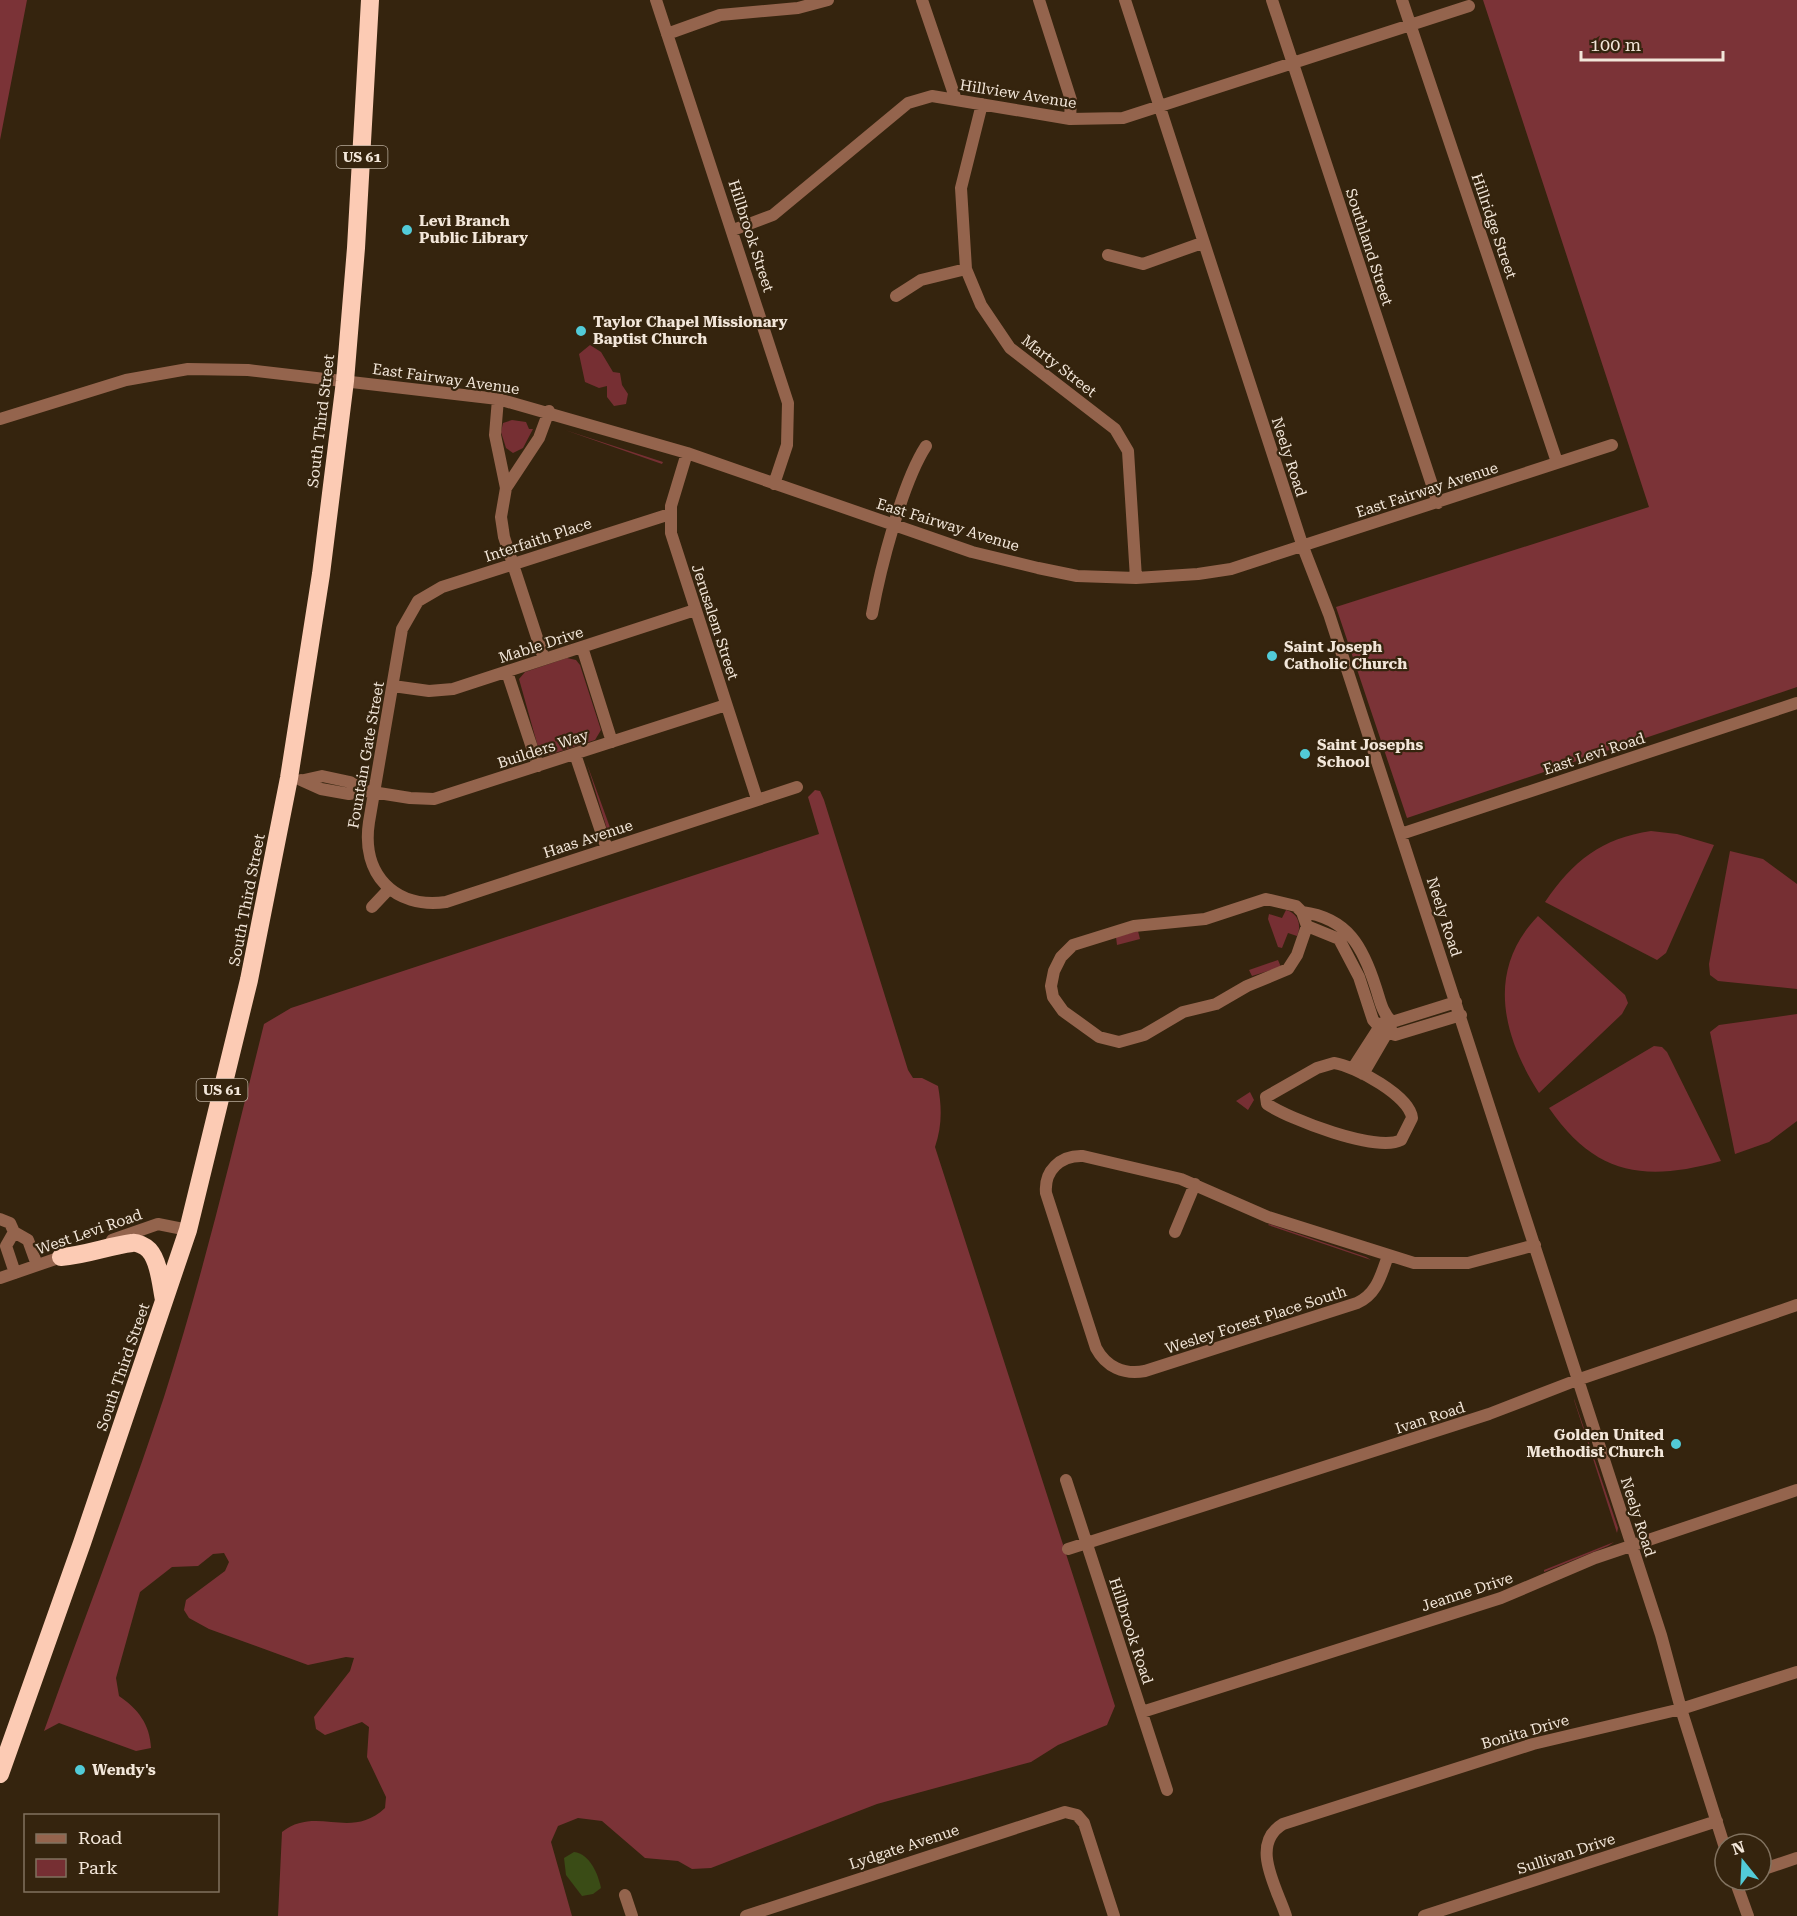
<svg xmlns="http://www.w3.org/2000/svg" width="1797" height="1916" font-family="'Roboto Serif',serif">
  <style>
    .green { fill: #762f33 }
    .forest { fill: #7b3337 }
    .water { fill: #3a4c16 }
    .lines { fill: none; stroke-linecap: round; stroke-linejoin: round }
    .minor { stroke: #94644d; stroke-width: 12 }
    .highway { stroke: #fccbb4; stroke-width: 18 }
    .poi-dot { fill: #52cbd8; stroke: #35240e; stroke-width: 2 }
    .labels { text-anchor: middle; stroke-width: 4.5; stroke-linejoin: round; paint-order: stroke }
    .shield { fill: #35240e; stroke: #b9ac9c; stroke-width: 1.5 }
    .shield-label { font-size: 14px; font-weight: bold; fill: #f2e6d9 }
    .street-label { font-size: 15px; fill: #f2e6d9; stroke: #35240e }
    .poi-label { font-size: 15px; font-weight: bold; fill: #f2e6d9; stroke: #35240e; text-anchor: start }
  </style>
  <rect width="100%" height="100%" fill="#35240e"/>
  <path class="green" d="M590 345 601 352 613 372 620 373 622 385 628 394 626 404 614 406 607 397V386L599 388 585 382 579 354Z
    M512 420 526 422 529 429H533L523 448 513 453 506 448 501 432 503 423Z
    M565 430 663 462 662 464Z
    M567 658 576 660 580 665 601 730 595 740 549 755 538 747 519 679 525 672Z
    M587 764 612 833 611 835 607 829Z
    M1651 831 1677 834 1714 845 1666 953 1657 960 1545 902C1573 861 1602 838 1651 831Z
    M1730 851 1763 859 1797 884V989L1718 981 1710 975 1709 964Z
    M1286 910C1298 913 1302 925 1297 936L1288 933 1282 948 1278 947 1268 919 1269 914 1282 918Z
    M1538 916 1625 995 1628 1003 1622 1014 1539 1093C1502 1035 1486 970 1538 916Z
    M1138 931 1140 939 1117 945 1116 937Z
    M1278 960 1281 967 1252 976 1249 970Z
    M1797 1014V1121L1769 1142 1735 1154 1710 1032 1719 1025Z
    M1654 1046 1662 1047 1667 1052 1721 1161C1645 1182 1596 1176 1549 1108Z
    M1250 1092 1254 1100 1248 1110 1236 1101Z
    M1269 1224 1366 1257 1371 1260 1268 1225Z
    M1574 1399 1618 1528 1617 1533 1574 1400Z
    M1614 1542 1608 1546 1544 1572V1570Z"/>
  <path class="forest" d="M0 0H27L0 140Z
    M1483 0H1797V687L1407 818 1336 607 1649 507Z
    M815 790 820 791 824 800 908 1070 913 1078H922L938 1086C942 1108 942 1126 935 1147L1115 1706 1107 1725 1058 1745 1031 1762 877 1804 711 1868 692 1869 678 1861 645 1858 602 1821 578 1818 558 1826 551 1842 572 1916H278L282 1832C317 1805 350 1841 385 1808L386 1797 367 1757 369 1727 362 1722 325 1735 316 1729 314 1717 350 1671 354 1658 346 1657 308 1665 209 1629 189 1618 184 1610 186 1600 225 1571 229 1562 224 1553 213 1554 198 1566 172 1567 140 1592 116 1678 119 1696C138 1709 150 1724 151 1748L136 1751 59 1723 44 1731C84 1619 127 1509 164 1397 203 1275 233 1149 264 1024L291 1008 819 834 808 797Z"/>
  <path class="water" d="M574 1852C590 1854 598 1874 601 1888L593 1894 582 1896 566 1875 564 1858Z"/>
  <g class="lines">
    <path class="minor" d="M656 0 788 403 787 445 774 484
      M922 0 956 100
      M1039 0 1071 100 1070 119
      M1125 0 1303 547 1329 614 1661 1635 1681 1709 1725 1848
      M1272 0 1438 503
      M1402 0 1557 462
      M667 34 720 15 798 8 828 0
      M982 104 961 188 966 269 981 305 1010 348 1115 429 1128 451 1136 578
      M733 230 773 215 908 103 932 96 1070 119 1123 118 1469 6
      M1108 255 1143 264 1202 243
      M896 296 921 280 966 269
      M498 399 495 435 506 488
      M0 419 126 380 188 369 248 370 498 399 687 453 972 552 1038 568 1077 576 1136 578 1198 574 1231 569 1612 445
      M687 453 671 506V533L757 799
      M670 514 442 587 418 601 402 629 369 822C361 874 394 909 446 902L797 787
      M872 614C880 570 902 483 926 446
      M582 647 612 742
      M544 659 504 537 501 517 506 488 539 438 549 411
      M507 672 538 766
      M393 686 429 691 453 689 695 610
      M575 754 607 849
      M301 780 321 789 349 794 366 791
      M304 780 322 776 350 782 366 791 410 798 434 799 726 705
      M1401 834 1797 703
      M1266 899 1296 906 1302 912 1307 926 1297 955 1288 969 1247 986 1216 1004 1183 1012 1144 1035 1119 1042 1099 1037 1063 1011 1053 997 1051 986 1054 971 1061 957 1073 945 1134 926 1205 919Z
      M372 907 389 889
      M1302 912C1348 918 1363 947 1376 988 1380 1000 1382 1013 1392 1022L1456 1002
      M1307 926 1339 939 1359 977 1373 1020 1382 1030 1395 1035 1461 1015
      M1334 1063C1355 1066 1410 1096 1412 1118L1401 1140C1377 1153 1289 1119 1267 1104L1266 1097 1317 1068Z
      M1353 1068 1382 1023
      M1363 1074 1391 1026
      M0 1219 10 1223 14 1232
      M14 1232 6 1246 15 1273
      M14 1232 28 1240 37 1265
      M1175 1232 1195 1184
      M112 1240 158 1224 188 1230
      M1388 1256C1381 1275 1377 1294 1357 1303L1145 1371C1124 1375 1106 1367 1096 1348L1046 1193C1044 1171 1060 1155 1083 1156L1181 1179 1268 1217 1414 1263H1468L1535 1245
      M0 1278 67 1255
      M1066 1480 1167 1790
      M1068 1549 1489 1414 1577 1380 1797 1305
      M1142 1712 1501 1598 1595 1558 1797 1490
      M1761 1870 1797 1858
      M1735 1880 1748 1916
      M625 1895 632 1916
      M746 1916 1065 1812 1077 1815 1084 1823 1114 1916
      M1286 1916C1277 1888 1249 1844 1283 1824L1533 1744 1681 1709 1797 1672
      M1424 1916 1717 1821"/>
    <path class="highway" d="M61 1257C87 1255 108 1246 132 1243 137 1242 145 1246 149 1250 159 1261 161 1285 164 1300
      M0 1774 82 1543 188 1230 249 980 289 778 321 574 345 381 356 248 370 0"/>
  </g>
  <g class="poi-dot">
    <circle cx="407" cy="230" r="6"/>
    <circle cx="581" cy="331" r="6"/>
    <circle cx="1272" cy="656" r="6"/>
    <circle cx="1305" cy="754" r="6"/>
    <circle cx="1676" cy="1444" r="6"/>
    <circle cx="80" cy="1770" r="6"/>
  </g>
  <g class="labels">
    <g class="shield">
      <rect x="336.5" y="146" width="51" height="22" rx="4.5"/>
      <rect x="196.5" y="1079" width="51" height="22" rx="4.5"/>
    </g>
    <g class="shield-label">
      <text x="362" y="162">US 61</text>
      <text x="222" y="1095">US 61</text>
    </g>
    <g class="street-label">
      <text transform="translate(1018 94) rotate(9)" y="5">Hillview Avenue</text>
      <text transform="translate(1494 226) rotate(71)" y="5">Hillridge Street</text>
      <text transform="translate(751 236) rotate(72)" y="5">Hillbrook Street</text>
      <text transform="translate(1369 247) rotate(72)" y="5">Southland Street</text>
      <text transform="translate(1059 366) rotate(38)" y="5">Marty Street</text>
      <text transform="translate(446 379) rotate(8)" y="5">East Fairway Avenue</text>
      <text transform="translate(321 421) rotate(-83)" y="5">South Third Street</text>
      <text transform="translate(1289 457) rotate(72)" y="5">Neely Road</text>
      <text transform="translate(1427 490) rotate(-18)" y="5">East Fairway Avenue</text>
      <text transform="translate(948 525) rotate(17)" y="5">East Fairway Avenue</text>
      <text transform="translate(538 540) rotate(-18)" y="5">Interfaith Place</text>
      <text transform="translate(715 622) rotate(72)" y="5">Jerusalem Street</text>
      <text transform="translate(541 645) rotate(-18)" y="5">Mable Drive</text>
      <text transform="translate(543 749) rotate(-18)" y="5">Builders Way</text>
      <text transform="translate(1594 754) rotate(-18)" y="5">East Levi Road</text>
      <text transform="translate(366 755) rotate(-80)" y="5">Fountain Gate Street</text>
      <text transform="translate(588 839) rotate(-18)" y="5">Haas Avenue</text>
      <text transform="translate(247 900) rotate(-79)" y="5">South Third Street</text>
      <text transform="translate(1444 917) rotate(72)" y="5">Neely Road</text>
      <text transform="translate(89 1232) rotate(-19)" y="5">West Levi Road</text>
      <text transform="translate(1256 1320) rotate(-18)" y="5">Wesley Forest Place South</text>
      <text transform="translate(123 1367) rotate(-71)" y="5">South Third Street</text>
      <text transform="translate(1430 1418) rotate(-18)" y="5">Ivan Road</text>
      <text transform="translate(1638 1517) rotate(72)" y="5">Neely Road</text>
      <text transform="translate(1467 1592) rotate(-18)" y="5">Jeanne Drive</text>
      <text transform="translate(1131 1631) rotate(72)" y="5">Hillbrook Road</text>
      <text transform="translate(1525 1732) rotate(-16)" y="5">Bonita Drive</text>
      <text transform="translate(904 1847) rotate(-18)" y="5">Lydgate Avenue</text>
      <text transform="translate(1566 1854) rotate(-18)" y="5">Sullivan Drive</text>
    </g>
    <g class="poi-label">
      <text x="419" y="226">Levi Branch<tspan x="419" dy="17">Public Library</tspan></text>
      <text x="593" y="327">Taylor Chapel Missionary<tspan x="593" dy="17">Baptist Church</tspan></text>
      <text x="1284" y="652">Saint Joseph<tspan x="1284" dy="17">Catholic Church</tspan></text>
      <text x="1317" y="750">Saint Josephs<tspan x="1317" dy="17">School</tspan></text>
      <text x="1664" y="1440" text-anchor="end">Golden United<tspan x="1664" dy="17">Methodist Church</tspan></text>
      <text x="92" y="1775">Wendy's</text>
    </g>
  </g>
  <rect x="24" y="1814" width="195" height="78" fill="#35240e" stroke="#81725f" stroke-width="1.5"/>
  <rect x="36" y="1834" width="30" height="9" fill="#94644d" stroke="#81725f" stroke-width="1.5"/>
  <text x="78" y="1844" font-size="18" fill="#f2e6d9">Road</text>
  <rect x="36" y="1859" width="30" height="18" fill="#762f33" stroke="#81725f" stroke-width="1.5"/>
  <text x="78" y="1874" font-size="18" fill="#f2e6d9">Park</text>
  <g transform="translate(1743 1862) rotate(342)"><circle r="28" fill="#35240e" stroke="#81725f" stroke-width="1.5"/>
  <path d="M0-4.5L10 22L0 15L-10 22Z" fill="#52cbd8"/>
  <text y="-9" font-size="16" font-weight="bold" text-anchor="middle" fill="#f2e6d9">N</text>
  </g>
  <path d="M1581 51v9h142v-9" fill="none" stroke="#f2e6d9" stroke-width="3"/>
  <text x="1590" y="51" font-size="18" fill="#f2e6d9" stroke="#35240e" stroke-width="4.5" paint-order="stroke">100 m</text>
</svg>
